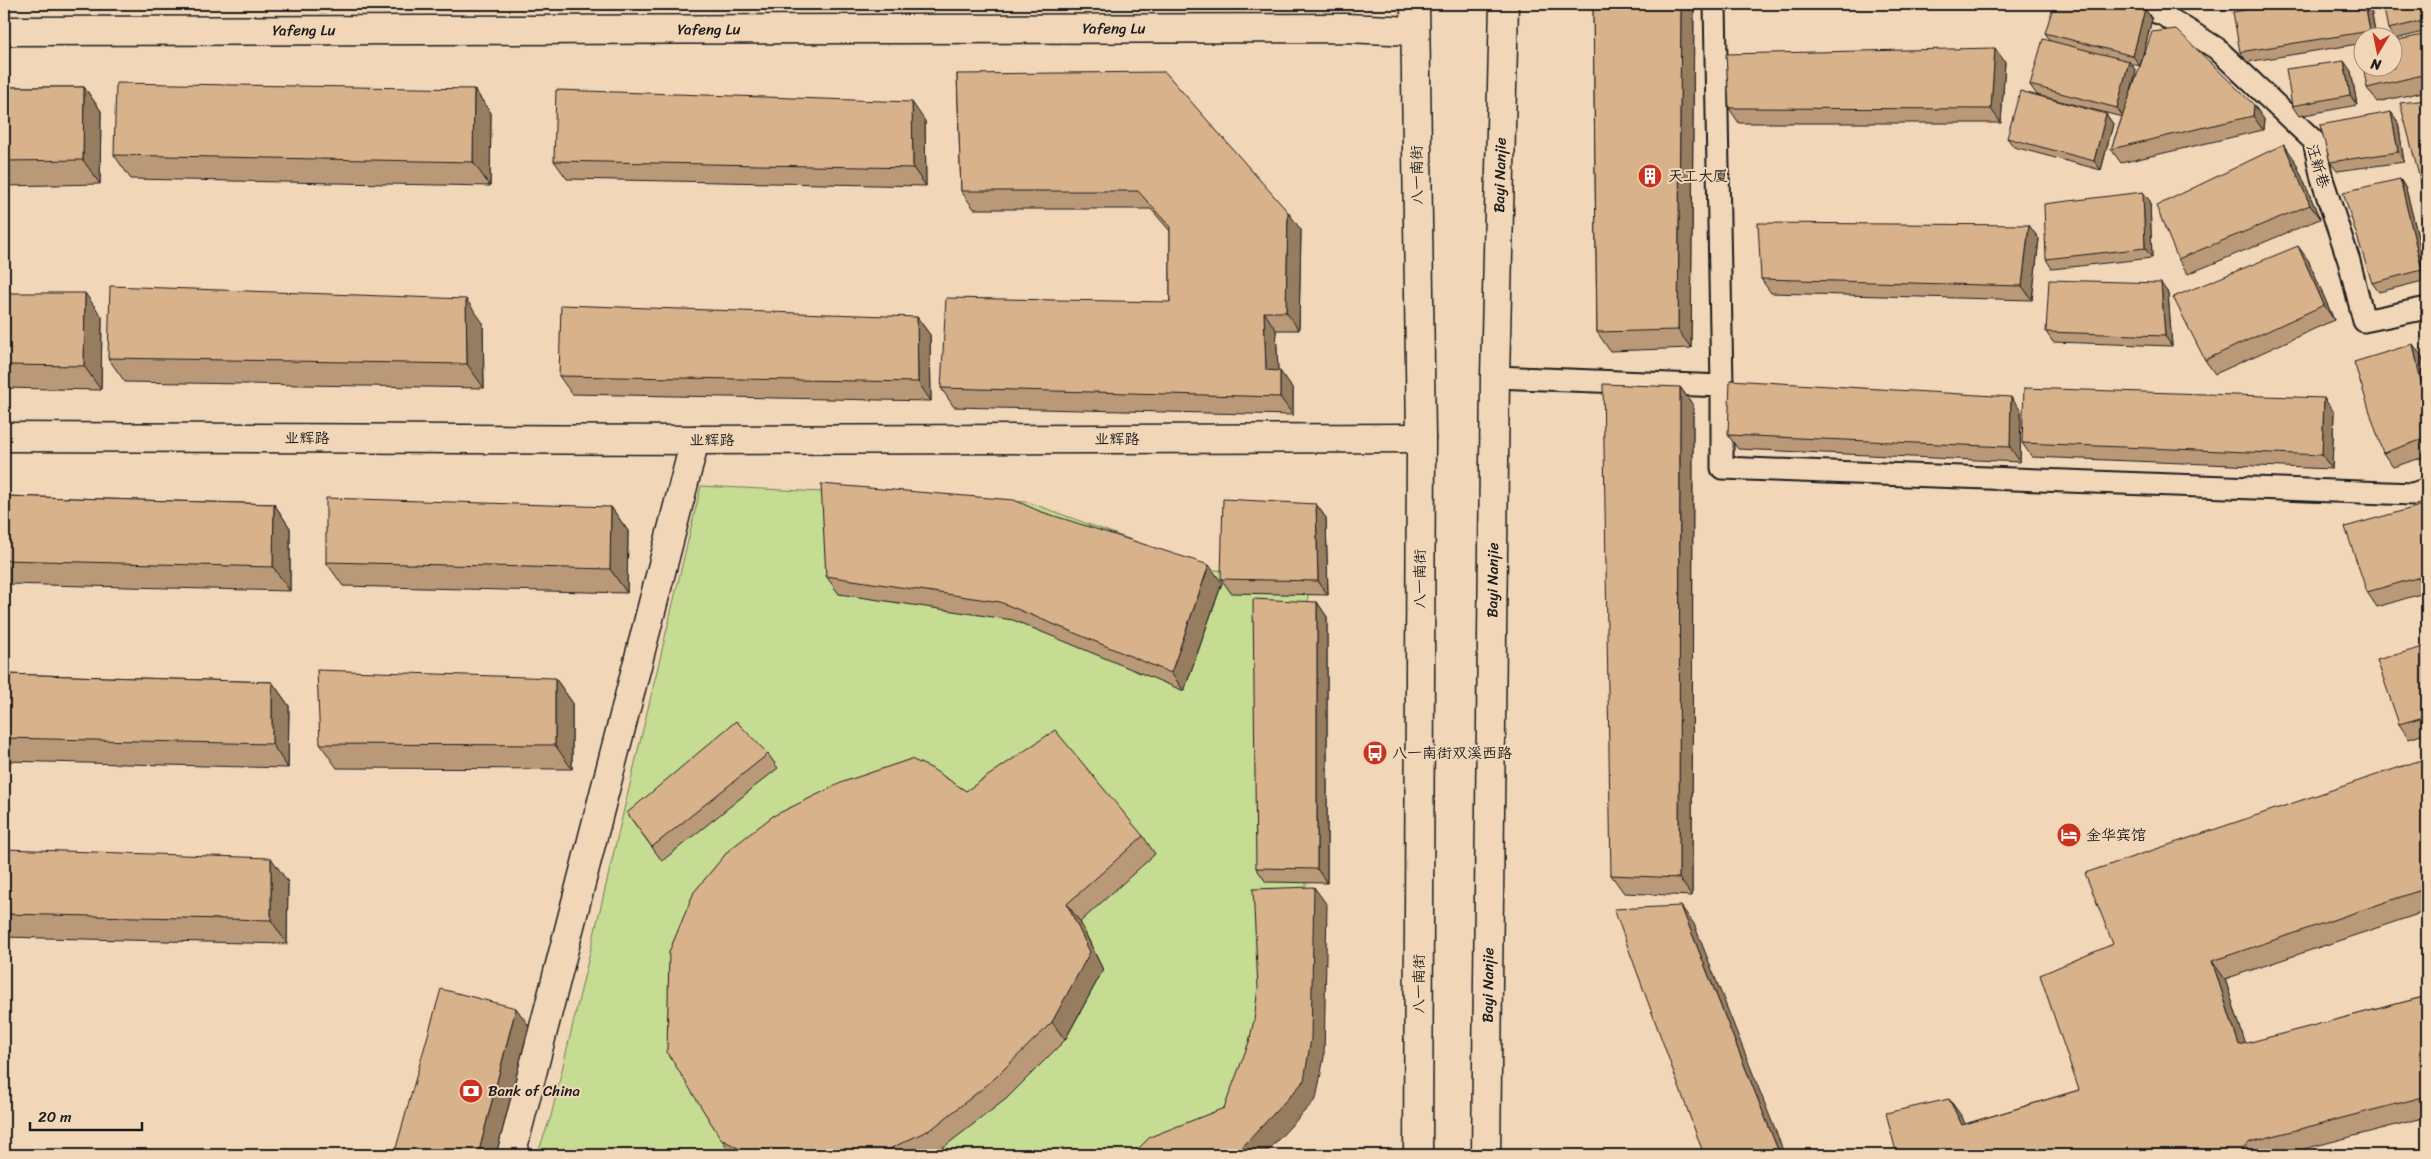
<svg xmlns="http://www.w3.org/2000/svg" width="2431" height="1159" font-family="Sriracha,'LXGW WenKai TC',sans-serif">
  <style>
    .green { fill: #c5dc92; stroke: #707c57 }
    .lines { fill: none; stroke-linecap: round; stroke-linejoin: round }
    .lane-casing { stroke: #1c1c1c; stroke-width: 25 }
    .street-casing { stroke: #1c1c1c; stroke-width: 31 }
    .secondary-casing { stroke: #1c1c1c; stroke-width: 31 }
    .lane { stroke: #f1d6b8; stroke-width: 21 }
    .street { stroke: #f1d6b8; stroke-width: 28 }
    .secondary { stroke: #f1d6b8; stroke-width: 28 }
    .wall { fill: #ba9978; stroke: #1c1c1c; fill-rule: evenodd }
    .shaded-wall { fill: #977d61; stroke: #1c1c1c }
    .building { fill: #d8b28b; stroke: #1c1c1c }
    .labels { text-anchor: middle; stroke-width: 4; stroke-linejoin: round; paint-order: stroke }
    .street-label { font-size: 15px; fill: #1c1c1c; stroke: #f1d6b8 }
    .poi-label { font-size: 15px; fill: #1c1c1c; stroke: #f1d6b8; text-anchor: start }
  </style>
  <rect width="100%" height="100%" fill="#f1d6b8"/>
  <filter id="ink" filterUnits="userSpaceOnUse"><feTurbulence type="fractalNoise" baseFrequency=".02" numOctaves="2"/><feDisplacementMap in="SourceGraphic" scale="10" xChannelSelector="R" yChannelSelector="G"/><feConvolveMatrix kernelMatrix="1 2 1 2 8 2 1 2 1" color-interpolation-filters="sRGB"/></filter>
  <g filter="url(#ink)">
    <path class="green" d="M701 486 1028 502 1213 570 1308 575 1305 1033 1199 1155H537L551 1116Z"/>
    <g class="lines">
      <defs>
        <path id="lane" d="M1715 4 1722 386
          M2130 4 2162 14 2216 48 2314 141 2322 179 2349 261 2364 321 2427 308
          M1495 377 1722 386V468L2413 494 2427 489"/>
        <g id="street">
          <path id="s1" d="M4 31 1345 28 1414 31"/>
          <path d="M4 437 695 440 1421 438"/>
          <path d="M511 1155 695 440"/>
        </g>
        <g id="secondary">
          <path d="M1415 4 1421 438 1418 1155"/>
          <path id="s2" d="M1486 1155 1495 377 1504 4"/>
        </g>
      </defs>
      <use href="#lane" class="lane-casing"/>
      <use href="#street" class="street-casing"/>
      <use href="#secondary" class="secondary-casing"/>
      <use href="#lane" class="lane"/>
      <use href="#street" class="street"/>
      <use href="#secondary" class="secondary"/>
    </g>
    <path class="wall" d="M1593 4H1694L1691 348 1610 351 1597 332Z
      M2218 4H2247L2222 10Z
      M2280 4H2370L2376 38H2364V43L2247 62 2240 52Z
      M2427 4V31L2395 39 2388 29Z
      M2145 9 2152 19 2141 64 2264 119 2263 130 2121 163 2111 149 2122 117 2037 95 2030 85 2050 40 2045 33ZM2131 64 2140 66 2131 93 2136 71Z
      M2427 34V91L2377 102 2367 88Z
      M2005 62 2001 123H1739L1729 108Z
      M2351 71 2357 105 2299 116 2292 106Z
      M957 74 1301 230 1299 330H1276L1278 371 1293 389V415L954 407 941 388 1170 302V231L1151 209H974L961 191Z
      M4 87H84L101 111 100 184 4 186Z
      M474 89 491 113 490 186 131 179 114 155Z
      M2391 112 2398 122 2404 162 2337 171 2330 162Z
      M2106 114 2113 124 2101 170 2014 147 2007 138Z
      M925 121 926 186 567 179 554 161Z
      M2294 159 2320 219 2188 274 2178 259Z
      M2400 179 2406 189 2427 273V280L2379 292 2372 283Z
      M2150 201 2152 258 2052 269 2046 259Z
      M2039 239 2032 300 1771 293 1761 279Z
      M2308 260 2334 320 2215 374 2205 360Z
      M4 293 102 317 101 390 4 388Z
      M2168 293 2172 346 2053 342 2046 332Z
      M917 317 930 335 931 401 572 394 559 376Z
      M483 323 484 388 125 382 108 358Z
      M2423 358 2427 378V456L2393 467 2383 453Z
      M1680 387 1693 405 1692 896 1624 893 1611 875Z
      M2021 411 2020 462 1738 449 1728 435Z
      M2334 412 2332 469 2032 457 2022 443Z
      M4 496 274 504 290 528V591L6 584 4 580Z
      M1316 504 1326 518 1328 595 1231 593 1221 579Z
      M2427 504V592L2377 607 2367 592Z
      M611 507 628 531 627 593 343 586 326 562Z
      M1039 511 1222 583 1184 691 1013 620 839 594 826 576Z
      M1317 602 1327 617V883L1266 882 1256 868Z
      M2427 646V733L2409 739 2399 724Z
      M4 674 272 682 289 706 288 768 5 761 4 760Z
      M555 678 572 702V769L337 768 320 744Z
      M768 754 778 768 662 861 627 813Z
      M2427 758V911L2225 979 2245 1044 2427 996V1117L2281 1155H1897L1949 1099 1962 1117 1965 1124 2079 1090 2113 944Z
      M966 791 1143 836 1155 854 1080 922 1103 970 1065 1040 1006 1099 945 1146 926 1155H733L721 1139Z
      M4 849 288 882 287 944 4 937Z"/>
    <path class="shaded-wall" d="M1681 4H1694L1691 348 1678 330Z
      M2365 4H2370L2376 38H2374L2370 31Z
      M2145 9 2152 19 2140 66 2133 56Z
      M1995 48 2005 62 2001 123 1991 109Z
      M2129 61 2136 71 2124 118 2117 108Z
      M2344 61 2351 71 2357 105 2350 95Z
      M84 87 101 111 100 184 83 160Z
      M474 89 491 113 490 186 473 162Z
      M912 102 925 121 926 186 913 168Z
      M2254 105 2264 119 2263 130 2253 116Z
      M2391 112 2398 122 2404 162 2398 152Z
      M2106 114 2113 124 2101 170 2094 161Z
      M2284 144 2294 159 2320 219 2310 205Z
      M2400 179 2406 189 2427 273V277L2422 270Z
      M2143 192 2150 201 2152 258 2145 248Z
      M1288 212 1301 230 1299 330 1286 312Z
      M2029 225 2039 239 2032 300 2022 286Z
      M2298 246 2308 260 2334 320 2324 305Z
      M2161 283 2168 293 2172 346 2165 336Z
      M85 293 102 317 101 390 84 366Z
      M466 299 483 323 484 388 467 364Z
      M1264 312 1276 330 1279 388 1266 370Z
      M917 317 930 335 931 401 918 382Z
      M2413 344 2423 358 2427 378V395L2422 387Z
      M1280 371 1293 389V415L1280 397Z
      M1680 387 1693 405 1692 896 1679 878Z
      M2011 397 2021 411 2020 462 2010 447Z
      M2324 398 2334 412 2332 469 2322 455Z
      M274 504 290 528V591L273 567Z
      M1316 504 1326 518 1328 595 1318 581Z
      M611 507 628 531 627 593 610 569Z
      M1209 565 1222 583 1184 691 1171 673Z
      M1317 602 1327 617V883L1317 869Z
      M555 678 572 702V769L555 745Z
      M272 682 289 706 288 768 272 744Z
      M271 858 288 882 287 944 271 920Z
      M1314 887 1327 905 1324 1057 1316 1099 1264 1155H1235Z
      M1067 904 1080 922 1103 970 1065 1040 1052 1022Z
      M1681 906 1694 924 1785 1155H1780Z
      M2212 961 2225 979 2252 1064 2239 1045Z
      M516 1008 529 1026 496 1155H478Z
      M1949 1099 1962 1117 1974 1143 1962 1125Z"/>
    <path class="building" d="M1593 4H1681L1678 330 1597 332Z
      M2054 4H2123L2145 9 2133 56 2045 33Z
      M2280 4H2365L2370 31 2240 52 2233 12Z
      M2383 4H2427V20L2388 29Z
      M2176 29 2254 105 2253 116 2111 149 2152 32Z
      M2427 34V74L2367 88 2360 47H2364V68H2394V41Z
      M2043 39 2129 61 2117 108 2030 85Z
      M1995 48 1991 109 1729 108 1726 54Z
      M2344 61 2350 95 2292 106 2286 69Z
      M1165 72 1288 212 1286 312H1264L1266 370 1280 371V397L941 388 946 298 1170 302V227L1138 191H961L957 74Z
      M116 83 474 89 473 162 114 155Z
      M4 87H84L83 160 4 161Z
      M556 90 912 102 913 168 554 161Z
      M2020 91 2106 114 2094 161 2007 138Z
      M2427 100V206L2400 103Z
      M2391 112 2398 152 2330 162 2320 125Z
      M2284 144 2310 205 2178 259 2156 206Z
      M2400 179 2422 270 2372 283 2343 192Z
      M2143 192 2145 248 2046 259 2044 204Z
      M1758 223 2029 225 2022 286 1761 279Z
      M2298 246 2324 305 2205 360 2173 297Z
      M2049 280 2161 283 2165 336 2046 332Z
      M110 286 466 299 467 364 108 358Z
      M4 293H85L84 366 4 365Z
      M561 305 917 317 918 382 559 376Z
      M2413 344 2422 387 2427 385V438L2383 453 2354 362Z
      M1730 380 2011 397 2010 447 1728 435Z
      M1603 384 1680 387 1679 878 1611 875Z
      M2024 388 2324 398 2322 455 2022 443Z
      M821 484 1014 500 1039 511 1209 565 1171 673 1000 602 826 576Z
      M4 496 274 504 273 567 4 560Z
      M326 498 611 507 610 569 326 562Z
      M1223 499 1316 504 1318 581 1221 579Z
      M2427 504V575L2367 592 2345 527Z
      M1253 599 1317 602V869L1256 868Z
      M2427 646V716L2399 724 2377 660Z
      M317 670 555 678V745L320 744Z
      M4 674 272 682V744L4 738Z
      M736 721 768 754 652 847 627 813Z
      M1055 730 1143 836 1067 904 1090 952 1052 1022 993 1080 933 1128 877 1155H751L721 1139 667 1052 669 952 694 892 729 850 773 816 843 782 911 759 931 768 966 791Z
      M2427 758V888L2212 961 2239 1045 2427 996V1096L2250 1142 2236 1155H1897L1886 1113 1949 1099 1962 1125 2079 1090 2040 975 2113 944 2085 873Z
      M4 849 271 858V920L4 914Z
      M1314 887 1311 1039 1304 1081 1235 1155H1132L1150 1137 1224 1108 1249 1042 1254 1020 1258 987 1253 889Z
      M1681 906 1780 1155H1704L1614 909Z
      M441 989 516 1008 478 1155H394Z"/>
  </g>
  <defs>
    <symbol id="building-disc" viewBox="-11 -11 22 22"><circle r="9.5" fill="#c8321e" stroke="#f1d6b8"/><path d="M-4-6H4V6H1V3H-1V6H-4ZM-2.5-4.3h1.7v1.8h-1.7ZM.8-4.3h1.7v1.8H.8ZM-2.5-1h1.7V.8h-1.7ZM.8-1h1.7V.8H.8Z" fill="#fff"/></symbol>
    <symbol id="bus-disc" viewBox="-11 -11 22 22"><circle r="9.5" fill="#c8321e" stroke="#f1d6b8"/><path d="M-5-6H5V4H4V6H2V4H-2V6H-4V4H-5ZM-3.5-4V0h7V-4ZM-3.5 1.2v1.5H-2V1.2ZM2 1.2v1.5H3.5V1.2Z" fill="#fff"/></symbol>
    <symbol id="hotel-disc" viewBox="-11 -11 22 22"><circle r="9.5" fill="#c8321e" stroke="#f1d6b8"/><path d="M-6-4.5h1.5V1H6V5H4.5V3h-9V5H-6ZM-4 0a1.8 1.8 0 1 1 3.6 0ZM.5 0V-2.5h3Q6-2.5 6 0Z" fill="#fff"/></symbol>
    <symbol id="bank-disc" viewBox="-11 -11 22 22"><circle r="9.5" fill="#c8321e" stroke="#f1d6b8"/><path d="M-6-4H6V4H-6ZM0-2.3a2.3 2.3 0 1 0 0 4.6a2.3 2.3 0 1 0 0-4.6Z" fill="#fff"/></symbol>
  </defs>
  <g fill-rule="evenodd">
    <use href="#building-disc" x="1636" y="162" width="28" height="28"/>
    <use href="#bus-disc" x="1361" y="739" width="28" height="28"/>
    <use href="#hotel-disc" x="2055" y="821" width="28" height="28"/>
    <use href="#bank-disc" x="457" y="1077" width="28" height="28"/>
  </g>
  <g class="labels">
    <g class="street-label">
      <text dy="5" stroke="none"><textPath href="#s1" startOffset="1110">Yafeng Lu</textPath></text>
      <text dy="5" stroke="none"><textPath href="#s1" startOffset="300">Yafeng Lu</textPath></text>
      <text dy="5" stroke="none"><textPath href="#s1" startOffset="705">Yafeng Lu</textPath></text>
      <text transform="translate(2318 166) rotate(73)" y="5">汪新巷</text>
      <text transform="translate(1417 175) rotate(-91)" y="5">八一南街</text>
      <text dy="5" stroke="none"><textPath href="#s2" startOffset="980">Bayi Nanjie</textPath></text>
      <text x="307" y="443">业辉路</text>
      <text x="1117" y="444">业辉路</text>
      <text x="712" y="445">业辉路</text>
      <text transform="translate(1420 579) rotate(-90)" y="5">八一南街</text>
      <text dy="5" stroke="none"><textPath href="#s2" startOffset="575">Bayi Nanjie</textPath></text>
      <text transform="translate(1419 984) rotate(-90)" y="5">八一南街</text>
      <text dy="5" stroke="none"><textPath href="#s2" startOffset="170">Bayi Nanjie</textPath></text>
    </g>
    <g class="poi-label">
      <text x="1668" y="181">天工大厦</text>
      <text x="1392" y="758">八一南街双溪西路</text>
      <text x="2086" y="840">金华宾馆</text>
      <text x="488" y="1096">Bank of China</text>
    </g>
  </g>
  <rect width="2431" height="1159" fill="none" stroke="#f1d6b8" stroke-width="20"/>
  <rect x="10" y="10" width="2411" height="1139" fill="none" stroke="#1c1c1c" stroke-width="2" filter="url(#ink)"/>
  <g transform="translate(2378 52) rotate(190)"><circle r="24" fill="#f1d6b8" stroke="#9c8c7a"/>
  <path d="M0-4L9 19L0 12L-9 19Z" fill="#c8321e"/>
  <text y="-8" font-size="14" font-weight="bold" text-anchor="middle" fill="#1c1c1c">N</text>
  </g>
  <path d="M30 1122v8h112v-8" fill="none" stroke="#1c1c1c" stroke-width="2.5"/>
  <text x="38" y="1122" font-size="15" fill="#1c1c1c" stroke="#f1d6b8" stroke-width="4" paint-order="stroke">20 m</text>
</svg>
